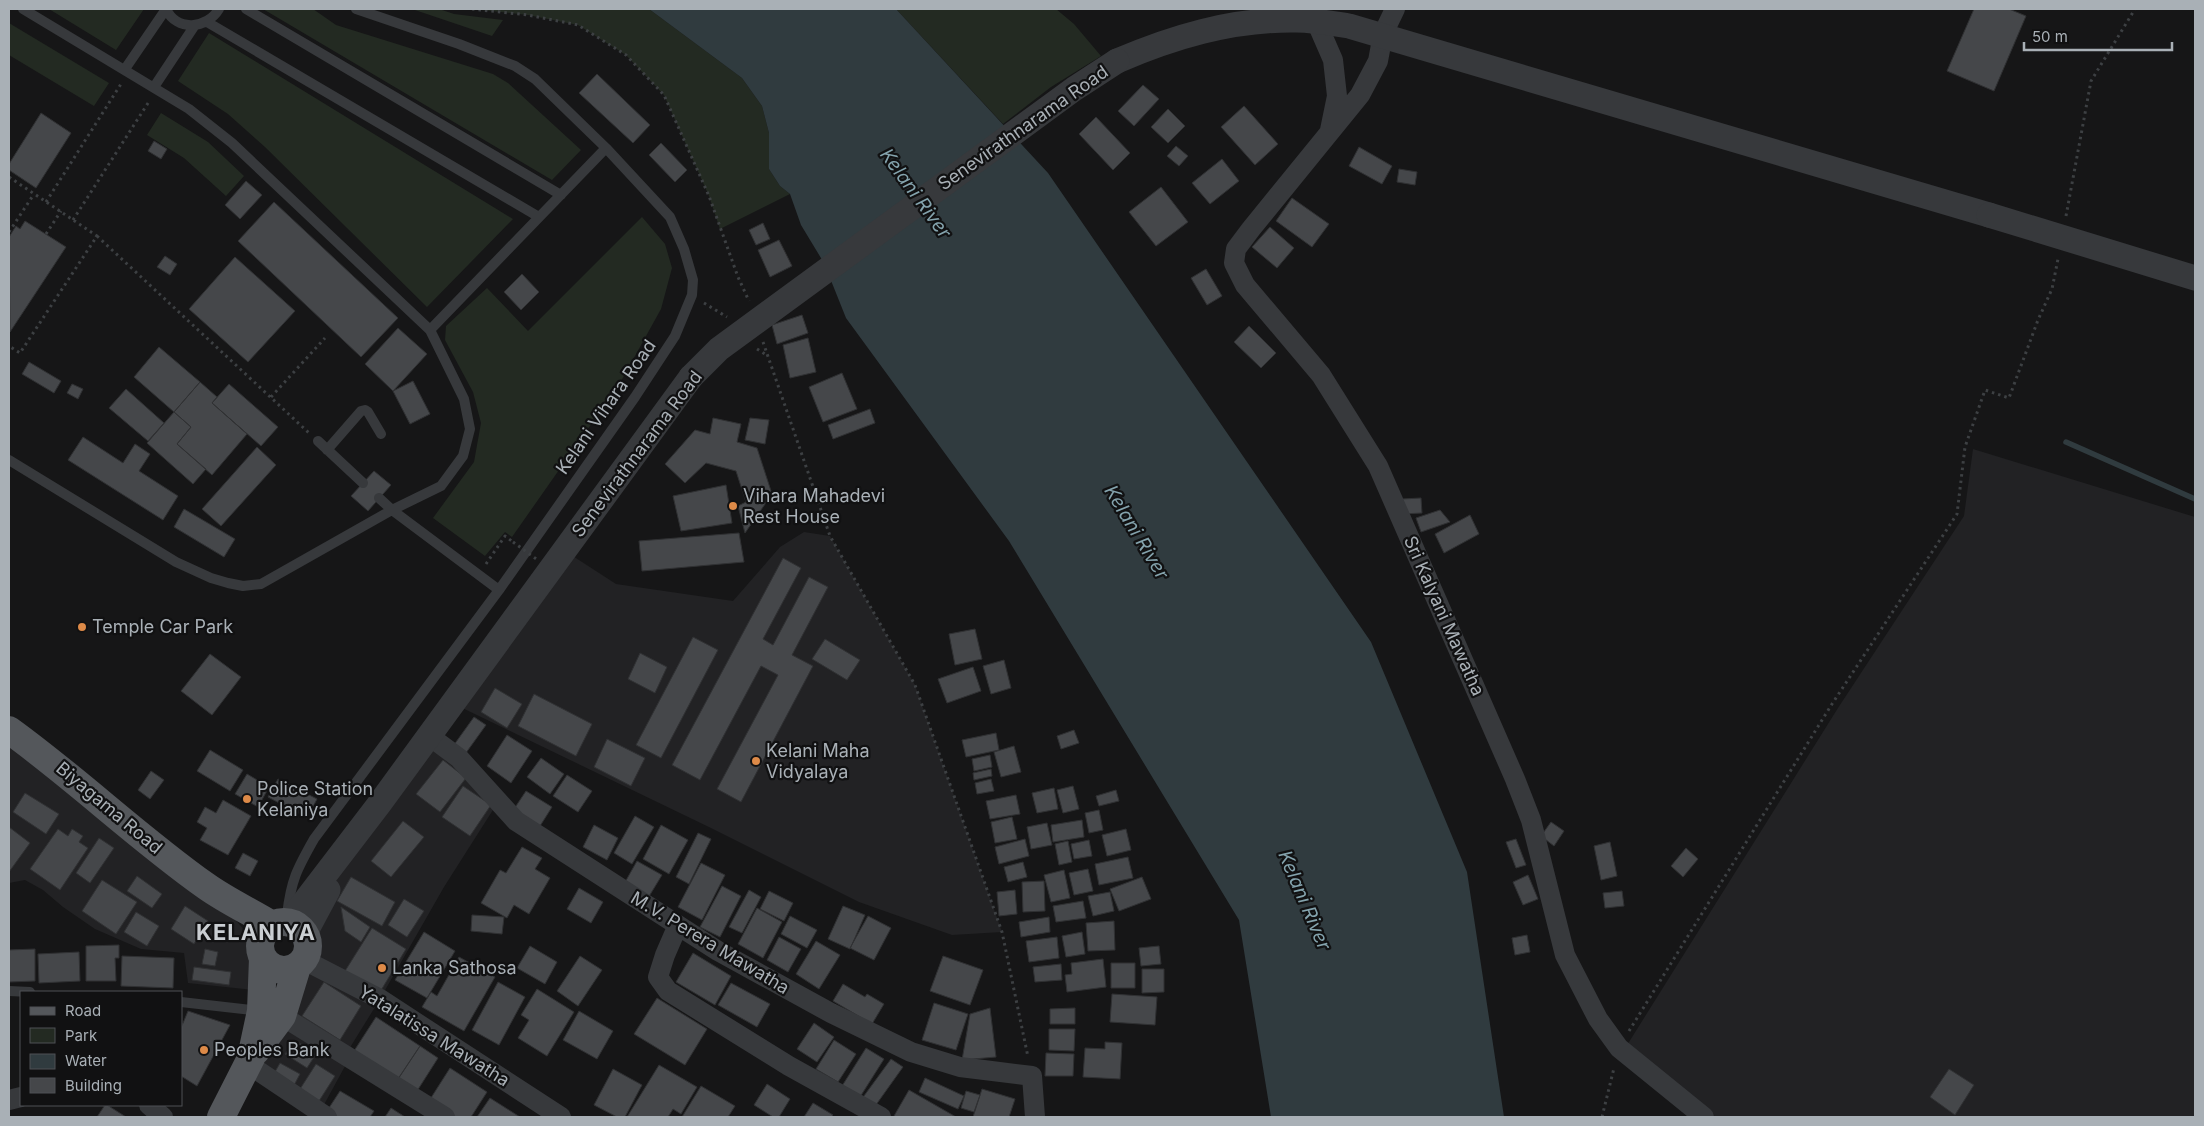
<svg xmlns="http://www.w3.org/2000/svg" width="2204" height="1126" font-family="Inter,sans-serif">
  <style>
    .built { fill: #222224 }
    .green { fill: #232a22 }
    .water { fill: #303b3f }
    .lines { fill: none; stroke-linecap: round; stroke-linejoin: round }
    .stream { stroke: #303b3f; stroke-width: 5.5 }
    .building { fill: #45474a; stroke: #303133 }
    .path { stroke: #3d4043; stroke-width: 3; stroke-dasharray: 2.5 4; stroke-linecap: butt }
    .service { stroke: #37393c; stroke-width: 10 }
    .minor { stroke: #37393c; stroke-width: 20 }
    .tertiary { stroke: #37393c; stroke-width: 25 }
    .primary { stroke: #54575b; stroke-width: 28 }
    .path-bridge { stroke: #3d4043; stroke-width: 3; stroke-dasharray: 2.5 4; stroke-linecap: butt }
    .tertiary-bridge { stroke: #37393c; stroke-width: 25 }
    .poi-dot { fill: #dd8a48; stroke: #111112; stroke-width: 2 }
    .labels { text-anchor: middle; stroke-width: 4.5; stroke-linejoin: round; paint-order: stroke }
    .street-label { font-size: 18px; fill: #a9b0b6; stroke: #111112 }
    .poi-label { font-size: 18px; fill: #a9b0b6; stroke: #111112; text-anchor: start }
    .water-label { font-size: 19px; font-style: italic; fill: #84a3ad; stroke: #111112 }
    .district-label { font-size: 22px; font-weight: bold; letter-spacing: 1px; fill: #caced2; stroke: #111112 }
  </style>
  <rect width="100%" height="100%" fill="#161617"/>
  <path class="built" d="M1973 449 2195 517V1117H1716L1624 1050 1838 708 1964 516Z
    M804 532 830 536 915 685 1002 932 952 935 859 902 711 828 452 703 565 551 616 584 733 601 780 547Z
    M9 730 208 887 260 949 263 991 188 983 184 953 141 949 95 929 63 907 43 890 25 880 9 883Z
    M428 735 498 802 444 887 380 999 346 1054 350 1057 320 1112 251 1058 307 954 309 943 355 836Z"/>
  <path class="green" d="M49 9H144L116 50Z
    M263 9H313L336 25 493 74 508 83 581 150 552 180Z
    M412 9H439L454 14 503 20 492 36Z
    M472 9H649L742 78 762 106 769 133V169L780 186 790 194 720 229 709 196 664 95 626 55 578 25 528 15Z
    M896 9H1056L1074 24 1101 56 1051 87 1003 124Z
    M9 23 109 83 94 106 9 55Z
    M209 33 513 219 427 307 265 147 228 114 178 81Z
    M161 113 208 142 244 176 226 196 184 158 147 135Z
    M642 217 665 244 672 268 661 309 620 383 512 537 505 532 485 556 433 518 474 462 481 423 473 392 445 340 446 326 487 288 528 331Z"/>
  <path class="water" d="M649 9H896L1048 173 1371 642 1467 872 1504 1117H1271L1239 920 1009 541 846 318 824 263 801 225 790 194 780 186 769 169V133L762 106 742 78Z"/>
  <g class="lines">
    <path class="stream" d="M2066 442 2195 499"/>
  </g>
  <path class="building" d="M1974 9H2009L2026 16 1994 91 1947 71Z
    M597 74 650 125 633 143 579 93Z
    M1143 85 1159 99 1134 126 1118 111Z
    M1244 106 1278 144 1255 165 1221 127Z
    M1168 109 1185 126 1168 143 1151 127Z
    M41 113 71 133 36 188 9 170V164Z
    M1096 117 1130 153 1113 170 1079 134Z
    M154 141 167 149 161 159 148 151Z
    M661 143 687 170 675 182 649 155Z
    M1176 146 1188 156 1179 166 1167 156Z
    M1359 147 1392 166 1382 184 1349 166Z
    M1222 159 1239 181 1210 204 1192 183Z
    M1399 169 1417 172 1415 185 1397 182Z
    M246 181 262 195 240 219 225 205Z
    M1161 187 1188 222 1156 246 1129 212Z
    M1292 198 1329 224 1312 247 1276 221Z
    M274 202 398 318 361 357 238 241Z
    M25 221 66 247 10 332 9 237 16 226 20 229Z
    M763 223 770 239 756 245 749 230Z
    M1270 227 1294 248 1277 268 1252 247Z
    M779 240 792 266 770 277 758 250Z
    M165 256 177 264 170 275 157 267Z
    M235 257 295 311 248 362 189 309Z
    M1206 269 1222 296 1207 305 1191 278Z
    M522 274 539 292 521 310 504 292Z
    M802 315 808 333 777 344 772 325Z
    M1249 326 1276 353 1261 368 1234 342Z
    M398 328 427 354 393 391 365 364Z
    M808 338 816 372 790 378 783 345Z
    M159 347 200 382 174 412 134 377Z
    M29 362 61 381 54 393 22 374Z
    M842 373 857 409 823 422 809 387Z
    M413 381 430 414 410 424 393 391Z
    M200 382 217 397 212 403 247 434 212 475 177 444 191 427 174 412Z
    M72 384 83 389 78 399 67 393Z
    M229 384 278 427 261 446 212 403Z
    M126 389 164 423 148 441 109 408Z
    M870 409 875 423 833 439 828 425Z
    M174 412 191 427 177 444 206 469 193 484 147 443Z
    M713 418 741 424 737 442 757 448 772 494 745 533 738 506 746 502 736 471 706 463 685 483 665 464 695 430 710 434Z
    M750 418 769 420 765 444 745 440Z
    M83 437 123 463 135 444 150 454 139 471 178 496 163 520 68 460Z
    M257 447 276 465 221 526 202 509Z
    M374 471 391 485 368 511 351 496Z
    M726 485 732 523 681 531 673 496Z
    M1421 498 1422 513 1402 514V499Z
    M184 509 235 539 224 557 174 527Z
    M1440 510 1450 522 1421 532 1416 518Z
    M1470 515 1479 534 1444 553 1435 534Z
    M739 533 744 562 642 571 639 541Z
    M783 558 801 568 763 639 773 645 809 577 828 587 792 655 813 666 741 802 717 789 778 675 761 666 700 780 672 765Z
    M975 629 982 659 955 665 949 634Z
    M693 637 718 650 661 758 636 745Z
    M825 639 860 660 847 680 812 659Z
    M640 653 667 667 655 693 628 679Z
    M210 654 241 677 212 715 181 691Z
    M1004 660 1011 688 991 694 983 666Z
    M973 667 981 691 947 703 938 679Z
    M495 688 522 704 507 728 481 712Z
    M534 694 592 724 576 756 518 726Z
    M474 717 486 725 463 757 451 749Z
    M1074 730 1079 743 1061 749 1057 736Z
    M996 733 999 750 966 757 962 740Z
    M507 735 532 751 511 783 487 766Z
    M607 739 645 758 631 786 594 767Z
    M1014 746 1021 772 1001 777 994 752Z
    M210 750 243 770 230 791 197 771Z
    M990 755 992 767 974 771 972 759Z
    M541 758 564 774 550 794 527 777Z
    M443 760 466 778 440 812 416 794Z
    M991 769 992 776 974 780 973 773Z
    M151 771 164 780 150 799 138 790Z
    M247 774 269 787 258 807 235 794Z
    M567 775 592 791 578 812 553 796Z
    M278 779 317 799 307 818 268 797Z
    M991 779 994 791 977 794 975 783Z
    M463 786 491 805 470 836 442 817Z
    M1073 786 1079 809 1063 813 1057 790Z
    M1054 788 1058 809 1037 813 1032 793Z
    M1116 790 1119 801 1099 806 1096 796Z
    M526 791 552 807 540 826 514 809Z
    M25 793 59 814 46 834 13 812Z
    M1016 795 1020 814 990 819 986 801Z
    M223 800 251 816 228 855 200 840 207 828 197 822 205 807 216 813Z
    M1099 810 1103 830 1089 833 1085 813Z
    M635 816 654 827 632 864 614 853Z
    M1012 817 1017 839 995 843 991 822Z
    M1082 820 1084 837 1053 842 1051 825Z
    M403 821 424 837 391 877 371 861Z
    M1551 822 1564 831 1554 846 1541 836Z
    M1047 823 1052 845 1031 849 1027 827Z
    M594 825 618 838 607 860 583 847Z
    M661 825 688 840 669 874 643 859Z
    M9 827 30 843 9 872Z
    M58 829 68 836 72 829 83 836 79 842 88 848 60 890 30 869Z
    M1126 829 1131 850 1107 856 1102 835Z
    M698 833 711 839 689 884 676 877Z
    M99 838 114 848 90 883 76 873Z
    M1025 839 1029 856 999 864 995 847Z
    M1516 839 1526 865 1516 868 1506 842Z
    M1089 840 1092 856 1074 859 1071 844Z
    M1068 841 1072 862 1059 865 1055 844Z
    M1610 842 1617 876 1601 880 1594 846Z
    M522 847 542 858 535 869 550 878 529 914 514 905 507 918 481 903 500 870 506 873Z
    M1686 848 1698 859 1683 877 1671 866Z
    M243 853 258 861 250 876 235 868Z
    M1128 857 1133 878 1099 885 1095 864Z
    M637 861 662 875 648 898 624 884Z
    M1023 862 1027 877 1008 882 1004 867Z
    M701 863 725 875 702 920 678 907Z
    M1088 869 1093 891 1074 895 1069 873Z
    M1064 870 1070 898 1051 902 1044 875Z
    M1528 875 1538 899 1523 905 1513 882Z
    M137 876 162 894 152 908 127 891Z
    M351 877 395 902 382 926 337 901Z
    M1142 877 1151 899 1119 911 1110 889Z
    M102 880 137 902 116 934 82 911Z
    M1044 881 1045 911 1023 912 1022 882Z
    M722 886 741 896 720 937 700 927Z
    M579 888 603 902 591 923 567 909Z
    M749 890 761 897 742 933 729 927Z
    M1015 890 1017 914 999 916 997 892Z
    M769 891 793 903 784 921 760 909Z
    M1622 891 1624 906 1605 908 1603 893Z
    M1110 892 1114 911 1093 916 1088 896Z
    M404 899 424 911 407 937 388 925Z
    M1083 901 1086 918 1056 922 1053 906Z
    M185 906 208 921 194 944 171 929Z
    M843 906 865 915 850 949 828 939Z
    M341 907 370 927 361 942 345 931Z
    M757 908 782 922 763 958 738 944Z
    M136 912 159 926 147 946 124 932Z
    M472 915 504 917 502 934 471 931Z
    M790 916 817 930 807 948 781 934Z
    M868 916 891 928 874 960 850 948Z
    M1049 917 1050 932 1021 937 1019 922Z
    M1114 921 1115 950 1088 951 1086 923Z
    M372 928 406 949 380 992 345 971Z
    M424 932 455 951 427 998 395 980Z
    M1082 932 1085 954 1066 957 1062 936Z
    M1527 935 1530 952 1515 955 1512 938Z
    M779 937 801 949 788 972 767 960Z
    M1057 937 1059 958 1029 962 1026 941Z
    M816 941 840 955 819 989 796 974Z
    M119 945V958H115L116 981H86V946Z
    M530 946 557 962 545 984 517 968Z
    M1159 946 1161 964 1141 966 1139 948Z
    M35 949V981L9 982V950Z
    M205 949 218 952 215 966 202 964Z
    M79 952 80 981 39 983 38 954Z
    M693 953 731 976 715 1005 676 982Z
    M122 956 174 958 173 988 121 986Z
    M580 956 602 970 578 1006 557 991Z
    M943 956 983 970 970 1005 930 991Z
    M459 957 495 977 464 1031 422 1007 431 992 437 996Z
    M1103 959 1106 987 1067 992 1065 975 1072 974 1071 963Z
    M1111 963H1135V988H1111Z
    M1061 964 1062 980 1035 982 1033 967Z
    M194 967 231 972 229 985 192 980Z
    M1142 969H1164V992L1142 993Z
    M324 982 361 1006 340 1040 302 1016Z
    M498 982 525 997 499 1045 472 1030Z
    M731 983 770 1004 757 1027 718 1005Z
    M843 984 865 997 867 994 884 1004 872 1024 833 1001Z
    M537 989 574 1012 547 1056 518 1038 529 1020 521 1015Z
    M1112 994 1157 997 1155 1025 1110 1022Z
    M657 998 707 1029 685 1065 634 1034Z
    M934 1003 968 1014 956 1050 922 1040Z
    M990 1008 996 1057 962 1060 970 1014Z
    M1075 1008V1024H1050V1009Z
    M188 1011 230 1025 197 1086 181 1076V1028Z
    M579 1011 613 1031 597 1059 563 1040Z
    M376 1017 420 1046 398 1079 354 1051Z
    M814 1023 834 1037 817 1062 797 1049Z
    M1049 1029H1075L1074 1051 1049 1050Z
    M295 1040 316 1054 307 1068 285 1054Z
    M834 1040 856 1054 838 1082 816 1069Z
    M1105 1042 1122 1043 1120 1079 1083 1077 1085 1048 1105 1049Z
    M420 1046 438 1058 417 1091 398 1079Z
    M866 1048 884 1059 860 1097 842 1086Z
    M1046 1053 1074 1054 1073 1076H1045Z
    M891 1059 903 1067 873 1109 861 1100Z
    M280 1063 300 1074 292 1089 272 1077Z
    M316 1064 335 1076 319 1101 300 1089Z
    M659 1065 697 1087 681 1114 673 1109 668 1117H627Z
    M450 1068 487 1092 471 1117H454L429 1101Z
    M613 1069 642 1085 625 1117H617L594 1105Z
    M1949 1069 1974 1085 1955 1115 1930 1097Z
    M925 1078 964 1096 958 1109 919 1092Z
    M767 1084 790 1099 779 1117H773L754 1105Z
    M701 1086 735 1106 728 1117H682Z
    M982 1089 1015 1099 1009 1117H973Z
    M909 1090 956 1117H897L894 1116Z
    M340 1091 374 1111 370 1117H331L325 1114Z
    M966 1091 980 1095 974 1112 961 1108Z
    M490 1098 520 1117H477Z
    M813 1103 833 1115 831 1117H804Z
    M105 1105H107L126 1117H97Z
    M391 1108 405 1117H385Z"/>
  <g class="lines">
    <path class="path" d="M472 9 528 15 578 25 626 55 664 95 709 196 738 277 749 301
      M9 177 97 236 20 353 9 346
      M46 202 121 84
      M2066 216 2091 81 2135 9
      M73 220 150 100
      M9 232 34 194
      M46 234 61 211
      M97 236 309 433
      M704 303 727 317
      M763 342 830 536 915 685 1002 932 1028 1057
      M757 349 768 356
      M271 397 325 338
      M486 564 505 536 513 542
      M1629 1031 1832 704 1957 514 1965 447 1985 390 2009 398 2038 320 2052 289 2058 259
      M1602 1117 1614 1068"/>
    <path class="service" d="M166 9C177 32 207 29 219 9
      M246 9 561 195
      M207 22 539 217
      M125 69 166 9
      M154 87 195 25
      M430 330 606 148
      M318 441 363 483
      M327 450 361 411 365 410 368 412 381 434
      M9 460 176 562 211 578 228 583 243 586 261 584 392 510 441 486 463 456 470 429 464 399 430 330 232 143 189 109 23 9
      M379 498 392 510 499 590
      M287 915C291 880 297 869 314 839L499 590 635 397 675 336 692 295 693 280 684 249 670 217 606 148 535 79 515 66 459 44 356 9
      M9 991 30 992
      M181 1002 260 1011"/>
    <path class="minor" d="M1395 9 1383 34 1378 61 1360 95 1251 229 1236 249 1234 263 1245 285 1321 375 1378 466 1515 779 1531 820 1565 955 1598 1019 1619 1048 1704 1117
      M1316 21 1333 60 1337 96 1330 130
      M428 735 459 758 516 821 718 951 831 1013 911 1052 960 1067 1032 1076 1035 1117
      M678 925 665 955 658 977 668 991 789 1066 881 1117
      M304 960 380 999 561 1117
      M282 1016 445 1117
      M248 1064 327 1117
      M9 1100 21 1097
      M149 1105 163 1117"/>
    <path class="tertiary" d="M1117 61C1173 37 1230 20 1291 20 1310 19 1330 23 1349 26L1989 215
      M289 922 380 803 691 377
      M305 933 328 890"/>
    <path class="primary" d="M9 730C77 779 138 838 206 886 227 901 251 912 272 925
      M260 946a24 24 0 1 1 48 0a24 24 0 1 1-48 0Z
      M256 1051 282 1016 297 967
      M221 1117 251 1058 261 1011 263 958"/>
    <path class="path-bridge" d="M513 542 539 561"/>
    <path class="tertiary-bridge" d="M1989 215 2195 278
      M691 377 719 349 1074 89 1117 61"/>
  </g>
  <g class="poi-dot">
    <circle cx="733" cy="506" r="5"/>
    <circle cx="82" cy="627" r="5"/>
    <circle cx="756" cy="761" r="5"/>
    <circle cx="247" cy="799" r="5"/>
    <circle cx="382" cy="968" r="5"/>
    <circle cx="204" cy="1050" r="5"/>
  </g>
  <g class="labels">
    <g class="street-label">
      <text transform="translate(1023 128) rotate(-35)" y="6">Senevirathnarama Road</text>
      <text transform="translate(606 407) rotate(-55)" y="6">Kelani Vihara Road</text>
      <text transform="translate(637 454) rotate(-53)" y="6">Senevirathnarama Road</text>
      <text transform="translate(1444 616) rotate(66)" y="6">Sri Kalyani Mawatha</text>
      <text transform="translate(109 808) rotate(40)" y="6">Biyagama Road</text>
      <text transform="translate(710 943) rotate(31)" y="6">M.V. Perera Mawatha</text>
      <text transform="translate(434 1036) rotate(32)" y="6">Yatalatissa Mawatha</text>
    </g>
    <g class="poi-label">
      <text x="743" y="502">Vihara Mahadevi<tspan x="743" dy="21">Rest House</tspan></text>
      <text x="92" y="633">Temple Car Park</text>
      <text x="766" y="757">Kelani Maha<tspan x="766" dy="21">Vidyalaya</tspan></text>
      <text x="257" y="795">Police Station<tspan x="257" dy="21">Kelaniya</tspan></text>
      <text x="392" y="974">Lanka Sathosa</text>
      <text x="214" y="1056">Peoples Bank</text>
    </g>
    <g class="water-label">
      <text transform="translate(916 193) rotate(54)" y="7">Kelani River</text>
      <text transform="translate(1137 532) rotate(59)" y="7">Kelani River</text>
      <text transform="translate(1305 900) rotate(67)" y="7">Kelani River</text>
    </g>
    <g class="district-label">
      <text x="256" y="940">KELANIYA</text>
    </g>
  </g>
  <rect width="2204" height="1126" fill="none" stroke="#a9b0b6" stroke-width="20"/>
  <rect x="20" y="991" width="162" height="115" fill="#111112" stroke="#4e5154"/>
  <rect x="30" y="1007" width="25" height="8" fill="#54575b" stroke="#4e5154"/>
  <text x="65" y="1016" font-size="15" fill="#a9b0b6">Road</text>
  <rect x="30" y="1028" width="25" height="15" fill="#232a22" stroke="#4e5154"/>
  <text x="65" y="1041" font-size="15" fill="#a9b0b6">Park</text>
  <rect x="30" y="1054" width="25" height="15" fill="#303b3f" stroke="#4e5154"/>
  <text x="65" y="1066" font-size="15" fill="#a9b0b6">Water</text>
  <rect x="30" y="1078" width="25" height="15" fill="#45474a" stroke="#4e5154"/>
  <text x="65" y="1091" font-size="15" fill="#a9b0b6">Building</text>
  <path d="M2024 42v8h148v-8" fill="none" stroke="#a9b0b6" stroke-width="2.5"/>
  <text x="2032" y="42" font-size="15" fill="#a9b0b6" stroke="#111112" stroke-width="4" paint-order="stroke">50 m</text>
</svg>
